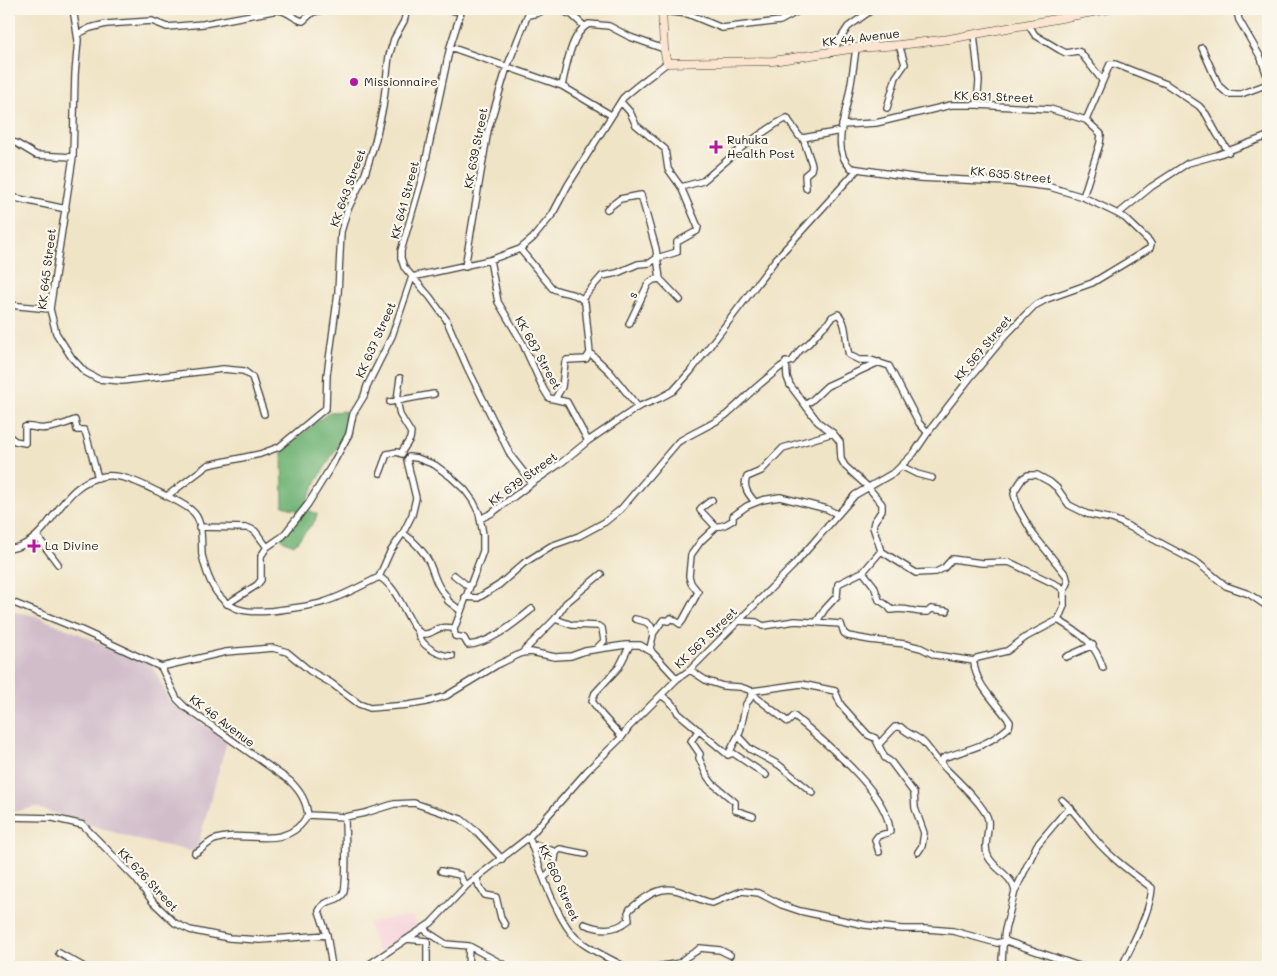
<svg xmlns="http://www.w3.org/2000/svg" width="1277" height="976" font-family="Mali,sans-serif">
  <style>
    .built { fill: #f6cfd8 }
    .industrial { fill: #d1bdca }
    .forest { fill: #6eb275; stroke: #456748 }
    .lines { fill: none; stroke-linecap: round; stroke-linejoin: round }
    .street-casing { stroke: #3c3a36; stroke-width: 8 }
    .secondary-casing { stroke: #3c3a36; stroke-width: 9 }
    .street { stroke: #fff; stroke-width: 5.5 }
    .secondary { stroke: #fce5d0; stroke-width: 8 }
    .poi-dot { fill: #b5179e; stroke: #fbf7ec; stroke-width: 2 }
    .labels { text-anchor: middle; stroke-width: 4.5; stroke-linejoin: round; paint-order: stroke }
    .street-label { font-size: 12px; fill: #1c1c1c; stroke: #fbf7ec }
    .poi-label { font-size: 12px; fill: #1c1c1c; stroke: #fbf7ec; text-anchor: start }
  </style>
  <rect width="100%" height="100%" fill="#fbf7ec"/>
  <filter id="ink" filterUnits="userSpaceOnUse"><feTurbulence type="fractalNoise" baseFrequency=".02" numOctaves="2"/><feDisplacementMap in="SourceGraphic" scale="10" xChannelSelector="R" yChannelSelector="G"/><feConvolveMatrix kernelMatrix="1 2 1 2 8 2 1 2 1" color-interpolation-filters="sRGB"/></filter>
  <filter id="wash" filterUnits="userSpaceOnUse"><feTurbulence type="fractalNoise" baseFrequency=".0096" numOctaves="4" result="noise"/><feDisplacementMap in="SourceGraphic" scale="20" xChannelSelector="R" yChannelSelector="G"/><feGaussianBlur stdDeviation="1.12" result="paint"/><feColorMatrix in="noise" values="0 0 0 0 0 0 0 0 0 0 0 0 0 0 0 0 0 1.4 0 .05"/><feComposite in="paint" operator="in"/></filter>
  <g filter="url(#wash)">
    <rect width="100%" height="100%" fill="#f0e4c6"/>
    <path class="built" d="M414 916 417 929 378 953 368 923 393 918Z"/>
    <path class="industrial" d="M9 611 33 615 152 664 170 702 227 741 196 852 138 840 35 807 9 813Z"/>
    <path class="forest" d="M345 411 347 430 314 486 304 508 317 514 315 521 294 545 284 541 281 537 299 516 297 510 283 506 282 451 329 412Z"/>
  </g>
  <g filter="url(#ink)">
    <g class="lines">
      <defs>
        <path id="street" d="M73 9 78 40 75 74 73 157 50 309 56 333 72 358 85 372 98 379 122 381 223 369 244 371 252 377 264 414
          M445 9 461 12
          M462 9 450 47 422 178 401 251V258L404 267 430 297 446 319 467 367 511 456 532 483
          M559 9 572 15 584 26
          M662 11 688 14 722 28 780 21 802 9
          M9 12 12 9
          M1237 12 1239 20 1261 58 1268 79
          M528 15 538 13 545 9
          M1028 24 1035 35 1060 50 1066 53 1077 51 1080 52 1102 80
          M78 34 90 28 106 24 152 21 167 27 203 24 278 10C289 11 293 19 303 21L313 12 326 9
          M974 34 979 81 977 105
          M450 47 562 86 611 115
          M1202 48 1219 86 1228 94H1241L1268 84
          M831 53 848 27 873 9
          M562 86C566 68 571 32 589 24L609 26 630 37 664 49
          M621 102 630 112 636 125 665 149 668 169 681 187
          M887 108 896 77 905 64 899 45
          M1086 120 1110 64H1115L1166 84 1199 106 1206 114 1217 134 1229 152
          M842 125 876 123 951 105H977L1050 109 1086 120 1101 134 1100 143 1083 197
          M803 138 812 165 811 170 805 175 806 188
          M9 142 16 143 36 155 73 157
          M9 199 15 198 66 209
          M607 209 620 199 641 195 656 249 660 279 680 300
          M1118 214 1151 187 1188 163 1217 155 1268 136
          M520 249 552 288C564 295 577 291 585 303L590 353 610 372 638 407
          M490 260 498 302 523 344 543 388 549 398 567 402 588 441
          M465 267 488 130 507 67 530 9
          M582 299 602 276 617 273 638 264 650 263 657 258 677 252V242L697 231 698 227 681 187 703 181 746 144 776 124 787 118 799 136 803 138 841 131
          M9 305 50 309
          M629 324 648 284 653 280 660 279
          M400 378 397 400 400 415 411 433 410 439 401 453
          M555 399 562 387 565 362 567 360 586 359 590 353
          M390 402 434 394
          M806 404 811 401 827 386 879 362
          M9 436 15 441 25 443V427C31 426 33 427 37 428 47 430 66 424 75 420L77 430H84L86 434 98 478
          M901 466 917 474 932 478
          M380 473 387 454 397 452 402 454
          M167 496 208 465 260 454 279 447 326 408 327 375 338 293 341 232 347 211 365 174 375 142 383 107 389 56 394 39 404 21 407 9
          M755 502C749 495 742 487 747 477L761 471 783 448 833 433
          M480 519 492 513 532 483 561 463 588 441 638 407 660 398 673 391 690 372 776 259 857 170
          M715 526C722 527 727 524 733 520V516L747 506 762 500 780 497 827 509 837 514
          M199 527 249 528 255 531 267 547
          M403 533C414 541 423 550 429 562 433 571 435 580 440 588 443 593 447 595 448 601L461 611
          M37 536 58 564
          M9 549C13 548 19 547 23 545 54 531 63 481 105 476 121 474 139 483 152 489 164 495 187 504 195 514 203 524 201 542 202 555 204 563 206 572 210 580 225 616 253 614 286 609 299 607 312 606 324 602 343 596 361 586 379 577 401 588 409 632 424 634 431 635 435 628 442 628 445 627 450 628 454 628L455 627 483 551V534L479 513 473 501 465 490 451 477 435 465 417 458 409 457 407 460 416 498 412 515 403 533 390 552 379 577
          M863 572 874 586 879 600 888 606 891 610C907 607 913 613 928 612L931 609 947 611
          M454 575 469 587
          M1064 591 1068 583 1066 575 1033 534 1018 508 1014 494 1015 490 1023 478 1028 475H1037L1050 482 1057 488 1069 505 1087 514 1112 519 1122 523 1153 539 1198 563 1226 586 1249 594 1268 607
          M465 597 478 598 499 585 524 563 551 546 579 536 605 522 621 509 678 442C694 432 710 426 726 415 741 402 754 388 770 376 777 370 783 363 792 361L800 350 809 343 823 327 828 323 832 317 838 314C848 323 845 343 849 355L859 360H871L889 366 919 423 928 433
          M9 601 81 630 161 667 177 699 185 707 290 781C301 792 306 801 308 815
          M227 604 257 585 261 580V556L267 547 283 536 308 504 332 465 349 434 353 414 364 396 367 386 392 336 412 277 490 260 520 249 533 238 552 215 568 185 623 98C637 85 652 75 667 63
          M555 619 572 625 598 626 602 628 604 641 596 649
          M635 619 646 622 651 626 653 636 650 648 652 652
          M1058 620C1082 635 1094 641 1103 668
          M739 621 756 622 763 626 795 621 841 624 844 633 848 636 870 640 905 644 921 648 935 655 974 661 977 658 1007 651 1026 637 1058 620 1064 606V591L1059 586 1009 562 982 563 952 559 944 568 936 572 916 573 881 551 873 527 874 522 882 510V504L868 487 845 466 841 459 840 442 833 433 818 422 790 385 787 377 786 362
          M817 621 825 609 837 596 838 584 864 571 881 551
          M454 628 455 636 464 638 468 645C490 644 516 622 532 609
          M418 632C420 646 439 656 452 656
          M653 634 663 620 668 621 671 618 680 624 683 620 697 594 698 592 691 583 689 576 691 555 701 541 715 528V526L700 510 701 508 712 500
          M522 653 555 619 566 603 601 574
          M1066 657 1093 645
          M974 661C974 684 998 704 1010 722L1009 727C986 747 971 748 943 758L942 762 944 767C954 777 987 808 988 820 990 832 982 847 989 858 996 870 1012 876 1015 891L1005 930 1004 937 1006 941 1003 945 1002 962
          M161 667 226 652 273 648 287 652 310 671 331 683 359 704 370 708 408 705 427 702 446 696 497 665 522 653 531 652 555 657 571 656 585 651 626 645H640L652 652 677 679
          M690 670 707 681 723 686 740 687 752 691 757 698 788 722 794 716C822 740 889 793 890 832L878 836 875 840 879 852
          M661 695C668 700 675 705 678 713L728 755 740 732 746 704 750 699 752 691 801 684 835 691 841 705 868 735 875 738 885 758 891 762 914 793 915 808 924 833 922 846 918 852
          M699 730 691 741 700 754 699 758 707 776 712 783 735 802V810L753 816
          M738 736 750 749 779 765 813 793
          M622 737 602 715 592 701 595 693 619 667 630 645
          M879 744 895 727H901C907 734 917 736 924 743 930 750 935 758 942 765
          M728 755 733 753 766 775
          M1062 800C1075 811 1084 826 1095 839 1111 858 1132 873 1152 888 1150 914 1132 943 1122 967
          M308 815 345 817 365 813 394 804 414 803 461 819 477 832 502 859
          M9 817 53 818 83 825 136 879 153 902 175 923 190 930 229 938 260 940 327 935
          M529 837C538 863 556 919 576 938 589 950 609 958 625 967
          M532 847 537 845 556 852 560 849 585 854
          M195 853C202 850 207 843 214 840 246 828 285 854 308 815
          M441 871 460 875 463 882 467 885
          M544 877C553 872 555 862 556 852
          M477 879 479 886 485 895 496 897 501 918 505 925
          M1015 891 1037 845 1064 813 1071 808
          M584 924C600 930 614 932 629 920L628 913 630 909C644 898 660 884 679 891 690 895 700 900 712 903L742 891 759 893 782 905 800 911 865 925 902 929H927L953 931 997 943 1006 941 1082 967
          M424 928 426 931 446 944 469 946 508 967
          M407 939 427 941V967
          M59 953 84 967
          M332 967 327 935 319 911C325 898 339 902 343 894 348 884 345 832 345 817
          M365 967 431 923 467 885 529 837 587 771 622 737 629 727 677 679 690 670 793 566 855 495 895 472 914 453 929 431 970 378 1005 336 1034 306 1047 299 1092 283 1150 248 1151 244 1149 241 1125 218 1118 214 1083 197 1050 187 1009 182 919 178 851 168C831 150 845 117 849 94 852 79 854 64 856 48
          M468 967 469 946
          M657 967 680 963C686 954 694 955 700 948L720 950 730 955"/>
        <path id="secondary" d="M662 9 664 49 667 63 773 61 856 48 899 45 949 39 1109 9"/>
      </defs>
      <use href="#street" class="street-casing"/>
      <use href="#secondary" class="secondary-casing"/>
      <use href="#street" class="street"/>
      <use href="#secondary" class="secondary"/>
    </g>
  </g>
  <g class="poi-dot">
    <circle cx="354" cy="82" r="5"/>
    <path d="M713.5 139.5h5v5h5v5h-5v5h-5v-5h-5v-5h5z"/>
    <path d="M31.5 538.5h5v5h5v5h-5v5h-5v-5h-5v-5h5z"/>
  </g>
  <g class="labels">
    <g class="street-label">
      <text transform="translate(861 38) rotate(-7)" y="4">KK 44 Avenue</text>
      <text transform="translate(994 97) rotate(2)" y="4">KK 631 Street</text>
      <text transform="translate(476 148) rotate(-79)" y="4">KK 639 Street</text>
      <text transform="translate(1011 175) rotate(6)" y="4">KK 635 Street</text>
      <text transform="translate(348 188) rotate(-70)" y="4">KK 643 Street</text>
      <text transform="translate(405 200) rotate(-75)" y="4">KK 641 Street</text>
      <text transform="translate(47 269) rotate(-83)" y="4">KK 645 Street</text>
      <text transform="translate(633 295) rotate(-66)" y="4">s</text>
      <text transform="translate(376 340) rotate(-66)" y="4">KK 637 Street</text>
      <text transform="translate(983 348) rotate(-50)" y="4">KK 567 Street</text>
      <text transform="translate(538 353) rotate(61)" y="4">KK 687 Street</text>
      <text transform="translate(523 479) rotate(-36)" y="4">KK 679 Street</text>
      <text transform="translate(706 638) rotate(-44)" y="4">KK 567 Street</text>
      <text transform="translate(222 721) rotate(37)" y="4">KK 46 Avenue</text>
      <text transform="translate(148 880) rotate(47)" y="4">KK 626 Street</text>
      <text transform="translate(559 883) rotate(66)" y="4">KK 660 Street</text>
    </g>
    <g class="poi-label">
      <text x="364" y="86">Missionnaire</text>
      <text x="727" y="144">Ruhuka<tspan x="727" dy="14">Health Post</tspan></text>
      <text x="45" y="550">La Divine</text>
    </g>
  </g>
  <rect width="1277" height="976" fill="none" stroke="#fbf7ec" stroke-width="30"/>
</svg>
